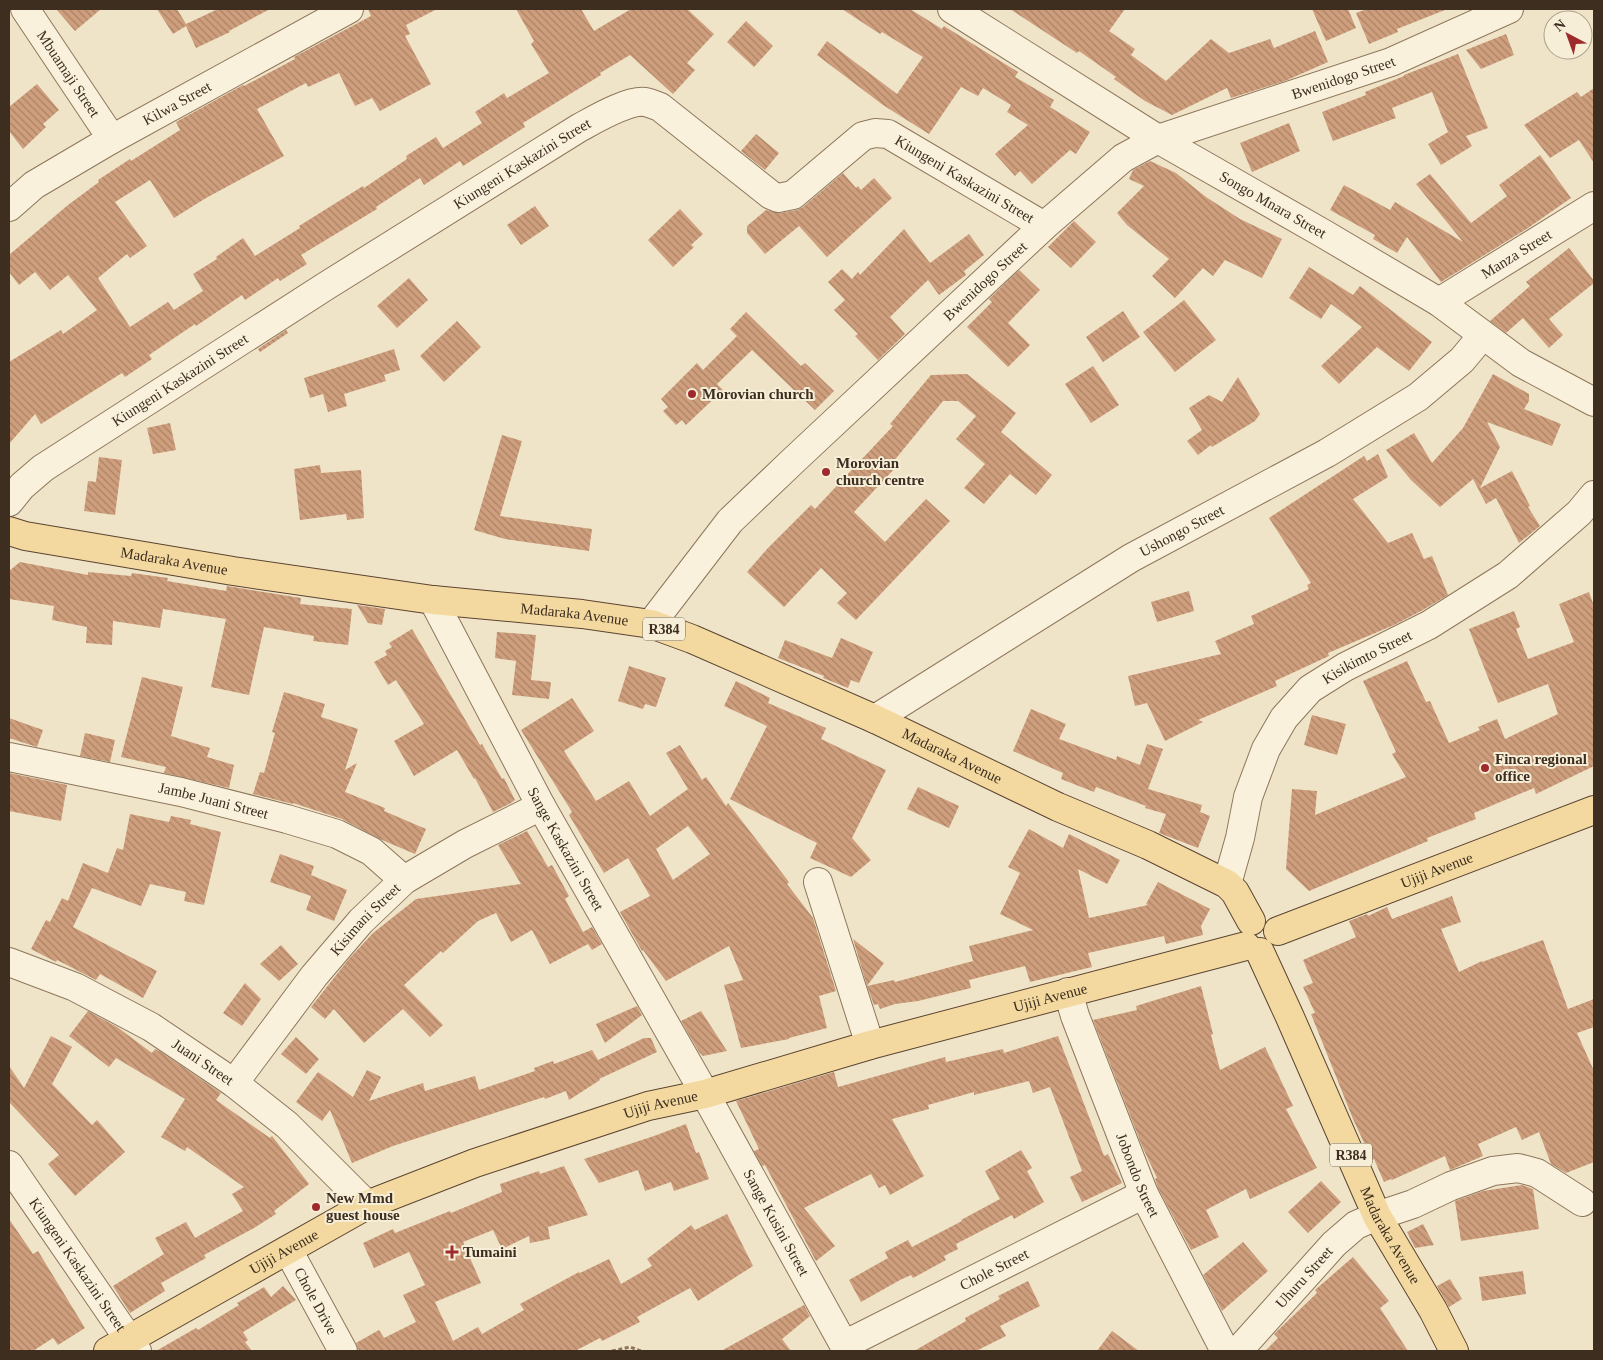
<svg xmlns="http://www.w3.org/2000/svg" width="1603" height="1360" font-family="Georgia,serif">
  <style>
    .building { fill: url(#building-back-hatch); fill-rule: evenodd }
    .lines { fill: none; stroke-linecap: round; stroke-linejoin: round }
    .minor-casing { stroke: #8d765c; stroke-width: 30 }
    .major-casing { stroke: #5b4430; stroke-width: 30 }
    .path { stroke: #8d765c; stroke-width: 3; stroke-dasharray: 4 2.5; stroke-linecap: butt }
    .minor { stroke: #faf1dc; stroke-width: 28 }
    .major { stroke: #f3d9a0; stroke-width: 28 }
    .poi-dot { fill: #9e2a2b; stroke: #f7eed8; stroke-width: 2 }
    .labels { text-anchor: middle; stroke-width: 4; stroke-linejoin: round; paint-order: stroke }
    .shield { fill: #f7eed8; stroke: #756857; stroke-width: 1 }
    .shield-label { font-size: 14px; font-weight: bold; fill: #3d2e20 }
    .street-label { font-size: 15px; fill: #3d2e20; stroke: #f7eed8 }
    .poi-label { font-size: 15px; font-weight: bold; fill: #3d2e20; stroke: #f7eed8; text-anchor: start }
  </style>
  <defs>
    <pattern id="building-back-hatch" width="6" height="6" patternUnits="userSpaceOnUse" patternTransform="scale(1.25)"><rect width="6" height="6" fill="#cf9f7d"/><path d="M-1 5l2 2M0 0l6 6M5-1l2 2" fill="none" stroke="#a98266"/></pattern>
  </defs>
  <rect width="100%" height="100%" fill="#f0e4c8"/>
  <path class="building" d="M56 9H101L75 31Z
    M157 9H177L186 24 218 9H270L229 31 230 32 196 48 186 26 173 34Z
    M368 9H437L406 25 410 34 405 36 431 84 380 111 372 98 355 106 339 73 308 87 306 83 257 109 284 156 206 198 174 218 150 180 115 202 147 246 130 258 127 254 98 278 130 327 168 302 174 310 203 291 193 274 217 259 216 257 243 238 255 256 300 228 299 226 363 186 364 188 407 159 406 156 436 137 443 148 482 123 475 112 504 93 507 98 549 73 531 44 534 41 516 9H581L594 31 631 9H687L714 34 687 63 695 70 673 94 630 55 600 73 601 75 523 123 525 127 463 166 460 161 424 185 420 178 376 207 377 209 301 255 307 264 280 281 278 278 245 300 242 295 196 326 195 324 149 355 152 359 125 377 122 373 41 424 35 414 9 444V362L61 330 63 334 97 310 68 275 50 290 35 272 19 285 9 272V255L68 205 99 182 98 180 130 159 131 161 180 130 176 122 243 85 244 86 295 59 294 57 371 16Z
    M842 9H910L942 29 944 26 1018 72 1015 77 1054 100 1050 107 1090 132 1076 154 1070 150 1032 184 1020 171 1015 176 995 154 1028 125 1007 112 1011 105 983 88 978 96 961 87 929 134 883 105 817 55 827 41 897 94 923 57 882 32 880 34Z
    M1010 9H1125L1109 31 1135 49 1131 55 1166 81 1211 39 1229 53 1270 39 1274 48 1315 31 1328 62 1285 81 1231 98 1227 88 1172 115 1145 101 1114 79 1116 77 1079 51 1077 53Z
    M1312 9H1348L1356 28 1326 41Z
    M1367 9H1445V10L1397 29 1398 32 1369 44 1356 13Z
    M746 21 773 46 754 67 727 42Z
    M1506 34 1514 55 1481 69 1466 50Z
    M1458 54 1488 128 1466 136 1472 146 1441 165 1428 144 1448 132 1432 92 1392 108 1396 118 1333 141 1322 112 1366 95 1365 92 1404 76V75Z
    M37 84 59 110 43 124 46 127 23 149 9 131V107Z
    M1594 88V163L1579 140 1550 158 1524 125 1577 92 1581 97Z
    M1289 123 1300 151 1252 172 1240 143Z
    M756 134 779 153 765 170 741 151Z
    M1540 155 1571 198 1528 228 1441 282 1407 237 1397 253 1373 239 1375 235 1330 210 1344 185 1390 210 1395 202 1463 242 1416 184 1430 174 1471 223 1507 196 1499 185Z
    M1150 161 1176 173 1206 197 1240 219 1282 239 1262 278 1225 260 1213 276 1203 268 1175 298 1152 276 1169 259 1127 225 1117 213 1144 186 1129 179 1133 170Z
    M843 173 856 188 858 186 861 190 874 178 892 198 827 257 799 226 765 254 747 233V226L766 210 780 213 797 210 803 207Z
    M535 206 549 226 521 245 507 225Z
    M680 209 703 234 691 245 694 247 673 267 648 240Z
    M1074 221 1096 242 1071 268 1048 247Z
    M904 229 930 263 969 234 984 255 964 271 966 275 939 295 928 280 890 317 905 334 878 360 855 336 858 334 834 310 845 300 828 282 842 269 852 279 858 272 860 275Z
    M1569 248 1594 281V283L1549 319 1563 335 1549 348 1523 318 1506 333 1490 321 1530 286 1526 282Z
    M1309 267 1353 295 1360 286 1432 342 1409 371 1377 347 1339 384 1321 366 1362 327 1331 304 1321 319 1289 298Z
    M1019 270 1040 290 1008 323 1030 345 1008 367 967 327 992 302 989 299Z
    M409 278 428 300 397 328 377 306Z
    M1184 300 1216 340 1175 372 1143 332Z
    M1123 311 1140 337 1103 362 1086 337Z
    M746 312 801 366 805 363 834 391 815 410 752 350 717 384 723 390 686 425 682 420 676 425 663 411 668 407 661 399 697 363 703 370 737 336 730 329Z
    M457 321 481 347 444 382 420 356Z
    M286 330 288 333 260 352 258 349Z
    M394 349 400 370 384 375 386 381 344 394 347 406 328 412 323 394 310 398 304 378Z
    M1093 366 1119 405 1091 423 1065 384Z
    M967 374 1016 413 1001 432 1052 475 1036 495 1010 474 984 504 964 488 985 464 956 439 976 416 958 401H943L893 462 897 466 854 512 885 542 926 499 950 521 856 620 837 603 847 593 821 568 784 607 747 572 768 548 811 505 815 509 893 426 890 424 931 375Z
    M1493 374 1529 394V401L1524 409 1561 424 1552 446 1487 422 1500 447 1480 488 1512 471 1530 506 1528 507 1540 526 1519 543 1496 498 1486 504 1473 479 1440 507 1411 480 1386 450 1414 433 1432 463 1463 428Z
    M1238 377 1260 414 1255 421 1212 447 1211 445 1198 455 1187 441 1202 430 1189 408 1209 395 1222 402Z
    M170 423 176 450 153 454 147 428Z
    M502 435 522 441 500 516 592 529 589 551 505 539 474 530Z
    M1378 454 1388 477 1353 499 1388 543 1412 533 1424 559 1432 556 1448 595 1421 611 1394 625 1328 653 1329 656 1275 681 1277 686 1198 720 1203 722 1165 741 1147 703 1135 706 1128 676 1221 654 1215 641 1254 624 1251 616 1309 589 1307 585 1311 583 1269 518 1364 456 1367 461Z
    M99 457 122 460 115 515 84 511 88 481 96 482Z
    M320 465 321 473 361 470 364 518 347 520 346 514 300 520 294 469Z
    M20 562 88 575V572L131 576 132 573 168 578 167 581 226 591 227 586 301 598 300 604 352 609 348 645 313 641 314 636 264 627 249 695 211 687 226 619 163 609 160 628 113 621 112 645 86 643 87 627 52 620 54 606 9 599V571Z
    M1189 591 1194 611 1157 622 1151 602Z
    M1589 592 1594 606V766L1536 794 1534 788 1474 813 1476 819 1427 838 1428 841 1309 891 1286 869 1292 789 1317 791 1315 815 1406 777 1392 754 1396 752 1363 681 1407 661 1426 702 1430 701 1449 743 1480 730 1478 727 1497 719 1505 739 1558 714 1548 684 1498 703 1469 629 1514 611 1520 627 1516 629 1528 659 1574 642 1559 604Z
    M357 605 385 609 382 625 368 623Z
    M412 629 480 745 482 744 502 779 504 778 515 800 511 803 493 812 475 778 474 779 457 750 414 776 394 741 424 724 396 680 388 685 374 662 387 655 385 651 392 647 389 643Z
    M497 632 536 635 531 680 551 682 549 699 512 695 516 661 495 658Z
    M841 638 873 652 859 683 851 680 848 688 823 678 824 676 778 658 785 640 832 658Z
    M629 666 666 678 656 707 645 704 643 709 618 701Z
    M142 677 183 687 171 736 210 748 207 757 234 765 229 788 164 773 166 767 121 757Z
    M736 681 770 698 768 703 826 728 821 739 886 770 852 838 871 860 851 877 810 858 817 843 730 799 767 726 724 706Z
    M284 692 325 704 321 717 358 729 345 770 357 763 345 792 385 808 384 811 426 829 415 854 382 840 342 819 293 803V804L253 794 260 772 264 773 275 733 272 732Z
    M572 698 594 731 564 751 596 801 629 781 650 816 688 789 666 753 680 745 702 780 706 777 726 806 728 803 789 882 787 884 813 918 836 991 819 996 827 1028 789 1038V1039L741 1048 724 985 743 980 729 946 666 981 643 950 642 951 620 912 650 896 628 858 604 873 569 815 572 812 521 730ZM688 826 710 854 673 880 656 849Z
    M1031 709 1066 724 1059 739 1116 760 1117 756 1140 765 1147 744 1163 749 1148 789 1202 805 1200 812 1210 816 1198 848 1159 833 1166 814 1145 808 1146 806 1096 787 1094 792 1061 779 1063 773 1013 751Z
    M1312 715 1346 724 1337 755 1304 745Z
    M9 718 43 730 37 747 9 738Z
    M85 733 115 740 110 762 80 756Z
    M9 773 67 785 61 821 9 811Z
    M918 787 959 806 949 828 907 809Z
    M130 814 169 822 171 816 191 820 190 824 221 832 204 905 184 901 186 892 150 884 141 906 92 888 73 927 157 971 143 998 100 974 96 980 57 960 56 962 31 949 46 920 50 922 62 898 68 901 83 863 108 873 117 848 123 850Z
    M1029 829 1063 848 1069 834 1120 860 1107 884 1078 869 1089 918 1148 905 1146 904 1158 882 1210 909 1201 926 1203 935 1166 944 1164 936 1088 953 1092 967 1030 982 1025 966 969 980 971 988 918 1001 895 1004 880 1009 878 1004 874 1005 867 986 894 980 895 982 973 961 969 946 1033 930 1000 914 1020 873 1008 867Z
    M527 831 548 867 552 865 569 896 565 899 583 932 592 927 602 944 592 950 588 944 550 964 532 930 511 942 496 913 478 921 443 953 441 951 404 985 443 1025 430 1037 403 1009 364 1043 334 1009 325 1019 311 1007 348 960 373 933 416 899 521 884 498 845Z
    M280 854 314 866 311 875 347 890 334 921 306 910 311 896 270 882Z
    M1452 896 1461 922 1441 929 1459 972 1482 961V962L1543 940 1568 1009 1594 999V1027L1577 1033 1594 1071V1162L1566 1173 1551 1164 1539 1132 1522 1140 1516 1127 1478 1144 1483 1156 1450 1170 1445 1156 1392 1180 1391 1179 1384 1182 1374 1159 1372 1160 1353 1119 1311 1014 1315 1013 1303 987 1313 983 1303 960 1356 937 1349 921 1367 914 1368 916 1387 907 1392 919Z
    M853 939 884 963 867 986Z
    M281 945 298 964 279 981 260 964Z
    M245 983 261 999 242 1026 223 1013Z
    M1201 986 1213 1034 1211 1035 1220 1070 1265 1047 1293 1106 1286 1109 1317 1168 1250 1199 1246 1189 1206 1210 1219 1237 1191 1250 1158 1188 1155 1179 1157 1178 1142 1146 1093 1020 1137 1010 1136 1006Z
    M637 1006 642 1015 605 1043 596 1024Z
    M88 1011 117 1027 152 1053 155 1049 161 1052 221 1093 216 1100 270 1138 272 1136 309 1184 274 1211 276 1214 254 1228 204 1255 206 1258 161 1283 165 1291 130 1313 113 1286 164 1254 155 1238 186 1222 195 1238 243 1211 232 1194 244 1187 187 1147 185 1151 161 1137 185 1099 116 1058 109 1067 69 1036Z
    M701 1011 727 1051 703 1056 699 1052 681 1021Z
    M51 1036 72 1047 52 1084 92 1125 97 1120 125 1152 75 1196 48 1164 59 1155 9 1102V1066L24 1088Z
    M1058 1036 1104 1156 1108 1154 1122 1183 1082 1202 1070 1177 1082 1171 1050 1087 1033 1093 1029 1081 974 1095V1092L928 1105 929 1109 892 1119 924 1176 890 1195 885 1185 879 1188 871 1174 804 1208 835 1246 816 1261 765 1165 762 1166 754 1151 759 1149 736 1101 834 1072 838 1087 945 1057 946 1062 1003 1049 1004 1053Z
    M296 1037 319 1059 306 1074 281 1054Z
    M644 1038H651L657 1052 599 1079 600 1080 569 1100 566 1091 545 1099 544 1097 393 1146 352 1163 330 1110 322 1121 296 1102 318 1072 353 1097 367 1070 381 1077 369 1101 423 1083 425 1091 475 1076 479 1090 535 1071 534 1068 553 1061 554 1064 592 1050 598 1060Z
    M686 1124 696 1153 699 1152 709 1179 674 1191 671 1182 645 1191 638 1170 599 1183 584 1159 654 1136Z
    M1021 1150 1032 1168 1027 1171 1044 1202 1014 1219 1012 1215 956 1244 958 1249 944 1256 946 1260 913 1278 911 1275 900 1280 861 1302 849 1280 888 1258 885 1252 908 1240 912 1247 962 1221 961 1220 1000 1199 985 1171Z
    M564 1166 588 1215 548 1227 550 1239 530 1243 529 1236 502 1249 493 1230 463 1242 481 1283 435 1302 453 1341 478 1327 482 1334 524 1310 520 1304 579 1272 580 1273 609 1259 621 1284 652 1266 647 1259 691 1225 695 1230 727 1214 753 1266 698 1301 690 1288 637 1317 640 1322 602 1341 600 1338 575 1351H359L356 1343 379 1330 384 1338 416 1322 403 1295 425 1285 409 1252 374 1268 363 1243 393 1229 395 1233 450 1211 451 1213 502 1192 500 1184 539 1171 540 1174Z
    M1321 1181 1341 1202 1308 1233 1288 1212Z
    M1522 1185 1533 1189 1539 1229 1461 1241 1455 1201 1483 1191Z
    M9 1219 33 1254 38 1251 85 1328 58 1345 53 1338 33 1351H9Z
    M1423 1224 1434 1245 1415 1248 1407 1232Z
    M1243 1242 1268 1271 1222 1311 1203 1275Z
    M1353 1257 1389 1301 1380 1308 1408 1351H1265L1278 1338 1274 1334 1317 1293 1315 1290Z
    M1523 1271 1526 1294 1482 1301 1479 1277Z
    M1450 1279 1462 1299 1449 1307 1437 1286Z
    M1028 1281 1040 1306 1000 1326 1006 1336 976 1351H914L966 1321 965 1318 1000 1299 998 1296Z
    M283 1286 296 1300 243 1332 248 1340 245 1342 252 1351H156L196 1328 198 1330 239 1305 237 1303 264 1287 271 1297Z
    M804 1305 810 1316 782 1339 791 1351H721Z
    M1112 1331 1139 1351H1097Z"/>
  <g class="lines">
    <defs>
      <g id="minor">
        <path id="s1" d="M25 9 112 139"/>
        <path id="s2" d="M952 9 1158 139 1324 234 1439 302 1521 363 1594 402"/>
        <path id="s3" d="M9 207 34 185 112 139 349 9"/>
        <path id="s4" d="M1439 302 1594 206"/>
        <path id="s5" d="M9 502 22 486 43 468 326 286 579 128C594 120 627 100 645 102 650 103 655 105 660 107L771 195 778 198 793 195 863 136 875 133 888 134 1044 226"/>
        <path id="s6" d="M433 600 541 806 705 1094 844 1345 849 1351"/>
        <path id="s7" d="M651 624 730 521 794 460 1044 226 1123 158 1158 139 1391 62 1509 9"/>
        <path id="s8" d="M875 719 1131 558 1327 453 1418 397 1462 360 1482 336"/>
        <path id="s9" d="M9 757 181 792 287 819 337 834 371 851 404 880"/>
        <path d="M818 882 870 1045"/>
        <path id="s10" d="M1227 884 1240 838 1248 797 1266 749 1284 718 1310 689 1345 667 1429 625 1508 575 1579 513 1594 495"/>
        <path id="s11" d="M9 962 75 987 151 1027 234 1083 287 1125 367 1205"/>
        <path id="s12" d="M1068 992 1075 1016 1144 1194 1225 1351"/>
        <path id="s13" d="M234 1083 314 976 361 921 404 880 465 844 541 806"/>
        <path id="s14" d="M9 1165 137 1351"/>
        <path id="s15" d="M288 1250 343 1351"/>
        <path id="s16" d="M844 1345 1144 1194"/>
        <path id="s17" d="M1238 1351 1334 1244 1356 1225 1377 1216 1413 1204 1451 1186 1493 1171 1518 1168 1537 1173 1582 1202"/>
      </g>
      <g id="major">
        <path id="s18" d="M9 531 25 536 233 571 433 600 582 614 651 624 692 639 875 719 1058 807 1148 845 1227 884 1235 892 1251 921"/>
        <path id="s19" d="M1278 931 1594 810"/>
        <path id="s20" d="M1260 952 1289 1015 1377 1216 1433 1310 1454 1351"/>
        <path id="s21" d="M108 1351 367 1205 475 1163 648 1106 705 1094 870 1045 1246 946"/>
      </g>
    </defs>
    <use href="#minor" class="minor-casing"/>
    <use href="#major" class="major-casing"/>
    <path class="path" d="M612 1351 630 1347 641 1351"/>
    <use href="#minor" class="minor"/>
    <use href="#major" class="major"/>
  </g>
  <g class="poi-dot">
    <circle cx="692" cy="394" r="5"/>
    <circle cx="826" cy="472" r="5"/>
    <circle cx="1485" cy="768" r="5"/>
    <circle cx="316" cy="1207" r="5"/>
    <path d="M449.5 1244.5h5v5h5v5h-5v5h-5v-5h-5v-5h5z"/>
  </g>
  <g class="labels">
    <g class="shield">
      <rect x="643" y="617.5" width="42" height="23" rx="4"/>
      <rect x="1330" y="1143.5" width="42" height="23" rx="4"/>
    </g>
    <g class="shield-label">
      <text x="664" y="634">R384</text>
      <text x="1351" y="1160">R384</text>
    </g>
    <g class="street-label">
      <text dy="5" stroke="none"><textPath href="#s1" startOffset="78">Mbuamaji Street</textPath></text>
      <text dy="5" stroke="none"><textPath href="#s7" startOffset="900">Bwenidogo Street</textPath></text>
      <text dy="5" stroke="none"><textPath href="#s3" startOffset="198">Kilwa Street</textPath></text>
      <text dy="5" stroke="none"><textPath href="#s5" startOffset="616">Kiungeni Kaskazini Street</textPath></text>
      <text dy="5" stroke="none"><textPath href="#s5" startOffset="1141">Kiungeni Kaskazini Street</textPath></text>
      <text dy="5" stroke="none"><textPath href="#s2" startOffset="376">Songo Mnara Street</textPath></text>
      <text dy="5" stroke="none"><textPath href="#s4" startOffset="91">Manza Street</textPath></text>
      <text dy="5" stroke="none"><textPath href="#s7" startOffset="480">Bwenidogo Street</textPath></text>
      <text dy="5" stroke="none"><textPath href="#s5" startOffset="211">Kiungeni Kaskazini Street</textPath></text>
      <text dy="5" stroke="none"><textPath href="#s8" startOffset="360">Ushongo Street</textPath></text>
      <text dy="5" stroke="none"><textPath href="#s18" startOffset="168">Madaraka Avenue</textPath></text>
      <text dy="5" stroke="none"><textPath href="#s18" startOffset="572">Madaraka Avenue</textPath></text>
      <text dy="5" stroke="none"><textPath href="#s10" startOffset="281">Kisikimto Street</textPath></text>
      <text dy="5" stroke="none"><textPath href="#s18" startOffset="978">Madaraka Avenue</textPath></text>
      <text dy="5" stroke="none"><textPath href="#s9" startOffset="209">Jambe Juani Street</textPath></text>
      <text dy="5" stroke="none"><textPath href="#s6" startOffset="282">Sange Kaskazini Street</textPath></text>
      <text dy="5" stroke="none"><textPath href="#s19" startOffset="170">Ujiji Avenue</textPath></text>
      <text dy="5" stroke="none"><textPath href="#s13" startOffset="210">Kisimani Street</textPath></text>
      <text dy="5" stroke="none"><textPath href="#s21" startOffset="1012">Ujiji Avenue</textPath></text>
      <text dy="5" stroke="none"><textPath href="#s11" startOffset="219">Juani Street</textPath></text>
      <text dy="5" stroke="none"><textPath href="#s21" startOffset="608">Ujiji Avenue</textPath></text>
      <text dy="5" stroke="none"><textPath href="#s12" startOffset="196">Jobondo Street</textPath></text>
      <text dy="5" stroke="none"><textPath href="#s6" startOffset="711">Sange Kusini Street</textPath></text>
      <text dy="5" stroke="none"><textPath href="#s20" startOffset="312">Madaraka Avenue</textPath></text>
      <text dy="5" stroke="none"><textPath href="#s21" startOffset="202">Ujiji Avenue</textPath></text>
      <text dy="5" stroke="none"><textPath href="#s14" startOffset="121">Kiungeni Kaskazini Street</textPath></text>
      <text dy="5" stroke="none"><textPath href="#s16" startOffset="168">Chole Street</textPath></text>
      <text dy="5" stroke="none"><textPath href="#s17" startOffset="99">Uhuru Street</textPath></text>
      <text dy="5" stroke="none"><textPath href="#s15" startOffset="58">Chole Drive</textPath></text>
    </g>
    <g class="poi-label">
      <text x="702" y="399">Morovian church</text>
      <text x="836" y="468">Morovian<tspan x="836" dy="17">church centre</tspan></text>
      <text x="1495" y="764">Finca regional<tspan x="1495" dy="17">office</tspan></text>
      <text x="326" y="1203">New Mmd<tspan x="326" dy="17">guest house</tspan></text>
      <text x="463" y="1257">Tumaini</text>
    </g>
  </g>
  <rect width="1603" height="1360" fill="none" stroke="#3d2e20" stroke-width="20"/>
  <g transform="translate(1568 35) rotate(319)"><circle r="24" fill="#f7eed8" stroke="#ada18e"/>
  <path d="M0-4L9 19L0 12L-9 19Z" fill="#9e2a2b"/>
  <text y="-8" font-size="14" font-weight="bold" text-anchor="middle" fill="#3d2e20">N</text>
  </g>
</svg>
